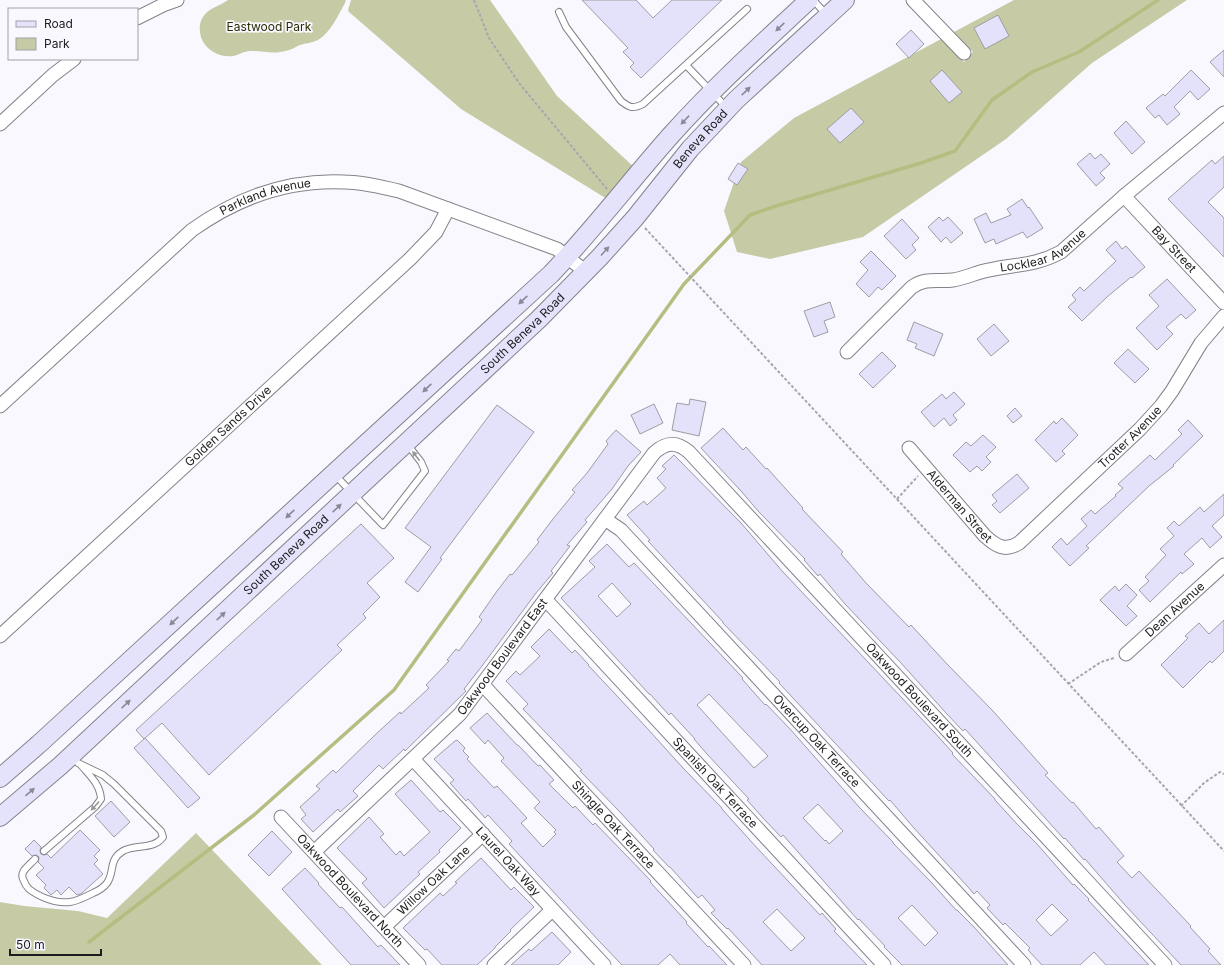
<svg xmlns="http://www.w3.org/2000/svg" width="1224" height="965" font-family="Inter,sans-serif">
  <style>
    .green { fill: #c6cba5 }
    .lines { fill: none; stroke-linecap: round; stroke-linejoin: round }
    .stream { stroke: #b7bd81; stroke-width: 3.5 }
    .building { fill: #e3e2fa; stroke: #9d9da3; fill-rule: evenodd }
    .service-casing { stroke: #838389; stroke-width: 8 }
    .minor-casing { stroke: #838389; stroke-width: 15 }
    .secondary-casing { stroke: #838389; stroke-width: 20 }
    .path { stroke: #a7a6ac; stroke-width: 2; stroke-dasharray: 3 2; stroke-linecap: butt }
    .service { stroke: #fff; stroke-width: 6 }
    .minor { stroke: #fff; stroke-width: 13 }
    .secondary { stroke: #e5e3fc; stroke-width: 18 }
    .oneway { fill: #8b8998 }
    .oneway2 { fill: #99999a }
    .labels { text-anchor: middle; stroke-width: 3.5; stroke-linejoin: round; paint-order: stroke }
    .park-label { font-size: 12px; fill: #2a2c00; stroke: #f9f8ff }
    .street-label { font-size: 12px; fill: #1c1c1e; stroke: #f9f8ff }
  </style>
  <rect width="100%" height="100%" fill="#f9f8ff"/>
  <path class="green" d="M228 0H346L345 3C338 16 330 33 318 40 312 43 306 43 300 45 297 46 293 49 289 50 273 55 265 51 250 51 244 51 239 55 233 56 220 58 205 50 201 37 199 30 199 23 203 17 208 8 220 6 228 0Z
    M351 0H490L557 96 635 168 607 199 461 109 349 12 348 10Z
    M1014 0H1187L1092 63 1006 139 863 237 770 259 737 252 724 211 741 162 794 118 941 39 964 62 973 52 954 32Z
    M196 833 322 965H0V902L24 906 78 911 107 918Z"/>
  <g class="lines">
    <path class="stream" d="M89 942 254 815 394 690 684 284 750 215 776 206 921 163 955 151 992 100 1032 72 1079 52 1158 0"/>
  </g>
  <path class="building" d="M582 0H636L653 18 672 0H722L641 78 630 67 634 63 623 52 628 48Z
    M998 15 1009 36 985 49 974 28Z
    M911 30 924 44 909 58 896 44Z
    M1224 50V77L1210 62Z
    M942 70 962 92 949 103 930 81Z
    M1191 70 1210 89 1198 100 1190 91 1174 107 1180 114 1167 125 1159 115 1155 118 1146 108 1163 94 1165 96Z
    M851 108 864 122 840 143 827 129Z
    M1126 121 1145 142 1132 154 1114 133Z
    M1090 153 1095 159 1101 154 1110 164 1100 173 1105 178 1096 186 1077 164Z
    M1224 156V187L1208 202 1224 218V257L1168 199 1212 160 1215 164Z
    M738 163 748 169 737 185 728 179Z
    M1022 199 1028 208 1029 207 1043 228 1027 238 1023 232 996 244 994 239 985 243 974 219 986 213 991 223 1011 215 1007 209Z
    M939 217 943 221 948 217 963 233 951 243 946 237 941 242 928 227Z
    M902 219 919 238 912 245 916 250 906 259 884 236Z
    M1116 241 1122 249 1126 246 1145 267 1132 278 1131 277 1107 297 1082 321 1068 307 1076 300 1072 295 1080 287 1084 291 1116 261 1106 250Z
    M871 251 896 276 882 290 878 287 869 297 856 284 868 270 860 262Z
    M1167 279 1196 310 1186 319 1181 314 1166 327 1173 334 1157 350 1136 328 1159 306 1149 295Z
    M830 302 835 317 824 321 828 332 814 337 804 311Z
    M914 322 943 334 934 356 915 348 917 344 907 340Z
    M994 324 1009 341 991 356 977 339Z
    M1128 349 1149 369 1135 383 1114 363Z
    M882 352 896 366 873 388 859 374Z
    M954 392 965 404 953 415 957 420 950 426 944 418 934 427 921 412 942 394 946 399Z
    M690 399 706 402 699 436 672 430 677 403 689 405Z
    M654 404 663 423 640 434 631 415Z
    M497 405 534 432 440 558 442 559 418 592 405 582 431 547 405 528Z
    M1015 408 1022 416 1013 423 1007 416Z
    M1062 418 1078 435 1062 451 1065 454 1056 462 1035 440 1054 421 1056 424Z
    M1188 420 1203 436 1173 465 1174 466 1149 486 1086 546 1089 548 1070 566 1052 547 1061 538 1067 545 1087 526 1081 519 1091 510 1095 514 1116 496 1115 495 1123 488 1118 484 1150 455 1155 460 1182 434 1178 430Z
    M723 428 743 450 746 447 766 469 767 468 803 508 802 509 843 552 841 554 866 583 909 627 911 625 947 664 993 711 1048 773 1045 775 1072 803 1073 802 1096 829 1099 827 1124 856 1117 862 1132 878 1139 871 1191 926 1190 927 1210 949 1208 951 1221 965H1181L1125 905 1085 859 1084 860 1065 838 1064 839 965 729 963 731 946 713 901 663 845 604 820 574 818 576 804 560 805 559 759 512 741 491 701 448Z
    M616 430 641 452 628 466 612 489 585 520 587 522 567 545 570 546 551 571 553 573 536 593 482 666 464 689 466 691 405 751 404 749 383 769 379 765 353 791 358 796 340 812 338 809 313 832 301 819 306 815 300 807 320 789 316 786 333 770 336 773 376 734 400 712 401 714 429 688 426 685 449 661 447 660 456 649 459 651 482 620 479 617 497 591 510 574 512 575 539 542 537 540 553 519 575 492 572 490 587 473 608 444 606 441Z
    M983 435 996 447 986 457 991 462 982 471 977 466 970 472 953 455 966 442 971 446Z
    M674 455 741 523 783 572 934 732 953 753 952 754 995 799V800L1017 824 1037 844 1073 885 1074 884 1089 899 1088 900 1149 965H1106L1094 952 1080 965H1042L1028 950 1030 948 1005 923 1003 925 987 908 990 905 977 891 974 894 968 887 913 827 890 800 889 801 779 683 780 682 723 623V622L648 541 650 540 627 515 644 501 647 505 666 488 657 478 666 469 662 466ZM1052 904 1068 920 1051 936 1036 920Z
    M1017 474 1029 488 1000 513 992 505 997 501 992 495Z
    M1224 494V515L1212 526 1222 537 1210 548 1202 538 1184 554 1194 564 1182 574 1181 572 1150 602 1139 590 1149 581 1145 577 1166 555 1160 549 1174 536 1167 528 1174 521 1179 526 1200 507 1204 512Z
    M361 524 394 558 367 583 380 597 363 614 366 618 337 645 342 650 209 775 162 723 144 739 136 730Z
    M607 544 629 567 634 563 656 586 743 678 742 679 765 705 766 704 790 729 860 808 893 842V843L931 882 956 910H957L974 927 1008 965H902L884 947 885 946 859 919 858 920 783 835 781 837 763 818 747 800 749 799 707 754 694 739H695L671 713 669 715 650 694H649L561 598 595 567 589 561ZM612 583 631 604 617 617 598 596ZM709 694 768 756 754 768 697 705ZM818 804 843 831 829 844 826 840 825 841 803 818ZM912 905 938 933 925 946 898 918Z
    M1126 584 1137 595 1127 606 1137 616 1126 626 1100 600 1115 586 1119 591Z
    M1224 620V651L1212 663 1210 661 1183 688 1161 665 1188 638 1185 636 1199 623 1209 634Z
    M549 629 572 653 575 650 589 665H588L646 727 683 768 722 808V809L758 849 820 915 822 913 836 929 834 931 867 965H762L728 928 727 929 711 913 715 910 702 895 698 898 670 867H669L653 850 654 849 618 810 580 771 582 770 523 709 528 704 506 681 516 671 520 675 540 656 531 647ZM777 909 805 938 791 951 763 922Z
    M487 713 517 745H518L538 766 540 765 554 780 549 784 573 808 575 806 593 825 595 823 651 881 650 882 687 922 686 923 708 947 709 946 727 965H680L670 954 658 965H622L600 942 509 844 512 841 488 815 485 818 468 799 466 801 450 783 454 780 434 759 455 741 457 740 465 748 463 751 469 757 467 759 494 788 497 786 527 818 521 823 543 847 556 834 554 832 556 830 534 808 540 802 501 761 504 758 488 740 485 744 470 728Z
    M145 738 200 798 188 808 134 748Z
    M411 780 440 812 443 810 461 828 439 850 440 852 418 872 420 874 384 908 362 883 367 879 337 848 369 817 384 834 380 837 396 855 400 851 404 856 430 832 395 794Z
    M111 801 130 822 114 837 95 816Z
    M80 830 100 850 94 856 98 860 94 864 103 874 82 893 80 894 77 895 69 887 61 895 57 890 51 895 44 888 46 885 36 875 44 868 38 862 39 857 36 855 32 856 25 849 34 840 41 847 40 851 41 854 44 855 47 854 51 858Z
    M272 831 292 852 269 876 248 855Z
    M481 858 511 890 514 887 534 907 510 930 511 931 495 947V948L477 965H442L427 949 425 950 403 928 440 893 443 896 457 883 455 882Z
    M305 868 319 883 318 884 340 908 342 907 378 947 381 945 400 965H351L282 889Z
    M552 932 571 952 558 965H511L529 949 531 951Z"/>
  <g class="lines">
    <defs>
      <path id="service" d="M813 0 827 15
        M559 12 566 27 621 101C630 108 633 109 643 104L747 9
        M686 65 727 108
        M335 475 383 525 425 471 421 462 407 444
        M44 851 95 807 101 799C100 784 90 776 81 765
        M35 859C29 866 18 872 24 881 25 884 27 887 29 889 39 897 57 904 70 902 78 901 85 897 93 893 98 891 104 887 107 883 115 872 108 860 123 851 135 844 154 850 163 837L161 831 114 784 103 775 78 763"/>
      <g id="minor">
        <path d="M913 0 964 53"/>
        <path d="M137 18 163 5 177 0"/>
        <path d="M0 124 53 75 74 59"/>
        <path id="s1" d="M1124 196 1224 303"/>
        <path id="s2" d="M847 352 912 287C926 277 938 282 953 280 966 278 977 272 989 270 1016 264 1035 266 1061 252L1124 196 1224 113"/>
        <path id="s3" d="M0 406 192 230C237 198 289 179 345 182 363 182 381 187 399 191L557 249 586 272"/>
        <path id="s4" d="M909 448 985 536C996 546 1005 552 1019 543L1140 429 1161 406 1172 391 1201 343 1224 316"/>
        <path id="s5" d="M605 519 621 530 1024 965"/>
        <path id="s6" d="M546 600 884 965"/>
        <path id="s7" d="M0 636 410 259 436 232 448 209"/>
        <path id="s8" d="M1126 654 1224 565"/>
        <path id="s9" d="M483 685 744 965"/>
        <path id="s10" d="M413 759 604 965"/>
        <path id="s11" d="M281 817 419 965"/>
        <path id="s12" d="M314 852 460 714 654 453C666 442 676 441 689 452L1165 965"/>
        <path id="s13" d="M384 927 483 834"/>
        <path d="M494 965 552 910"/>
      </g>
      <g id="secondary">
        <path d="M0 778 39 744 551 274C594 229 631 180 672 134 715 86 762 44 809 0"/>
        <path id="s14" d="M0 817 60 766 539 319 599 258 635 218 690 149 736 100 845 0"/>
      </g>
    </defs>
    <use href="#service" class="service-casing"/>
    <use href="#minor" class="minor-casing"/>
    <use href="#secondary" class="secondary-casing"/>
    <path class="path" d="M474 0 489 38 519 83 607 189
      M645 228 1224 851
      M897 499 918 476
      M1068 684 1101 662 1114 658
      M1181 806 1204 783 1220 772 1224 774"/>
    <use href="#service" class="service"/>
    <use href="#minor" class="minor"/>
    <use href="#secondary" class="secondary"/>
  </g>
  <defs><path id="oneway-solid" d="M-6-.8H1V-3.2L6.5 0L1 3.2V.8H-6Z"/></defs>
  <g class="oneway">
    <use href="#oneway-solid" transform="translate(780 27) rotate(137)"/>
    <use href="#oneway-solid" transform="translate(746 91) rotate(-43)"/>
    <use href="#oneway-solid" transform="translate(685 120) rotate(133)"/>
    <use href="#oneway-solid" transform="translate(605 251) rotate(-48)"/>
    <use href="#oneway-solid" transform="translate(523 300) rotate(137)"/>
    <use href="#oneway-solid" transform="translate(427 388) rotate(137)"/>
    <use href="#oneway-solid" transform="translate(337 508) rotate(-43)"/>
    <use href="#oneway-solid" transform="translate(290 514) rotate(137)"/>
    <use href="#oneway-solid" transform="translate(221 616) rotate(-43)"/>
    <use href="#oneway-solid" transform="translate(174 621) rotate(137)"/>
    <use href="#oneway-solid" transform="translate(126 704) rotate(-43)"/>
    <use href="#oneway-solid" transform="translate(30 792) rotate(-40)"/>
  </g>
  <g class="oneway2">
    <use href="#oneway-solid" transform="translate(416 456) rotate(-127)"/>
    <use href="#oneway-solid" transform="translate(95 806) rotate(133)"/>
  </g>
  <g class="labels">
    <g class="park-label">
      <text x="269" y="31">Eastwood Park</text>
    </g>
    <g class="street-label">
      <text dy="4" stroke="none"><textPath href="#s14" startOffset="976">Beneva Road</textPath></text>
      <text dy="4" stroke="none"><textPath href="#s3" startOffset="342">Parkland Avenue</textPath></text>
      <text dy="4" stroke="none"><textPath href="#s2" startOffset="230">Locklear Avenue</textPath></text>
      <text dy="4" stroke="none"><textPath href="#s1" startOffset="73">Bay Street</textPath></text>
      <text dy="4" stroke="none"><textPath href="#s14" startOffset="712">South Beneva Road</textPath></text>
      <text dy="4" stroke="none"><textPath href="#s7" startOffset="310">Golden Sands Drive</textPath></text>
      <text dy="4" stroke="none"><textPath href="#s4" startOffset="308">Trotter Avenue</textPath></text>
      <text dy="4" stroke="none"><textPath href="#s4" startOffset="77">Alderman Street</textPath></text>
      <text dy="4" stroke="none"><textPath href="#s14" startOffset="388">South Beneva Road</textPath></text>
      <text dy="4" stroke="none"><textPath href="#s8" startOffset="66">Dean Avenue</textPath></text>
      <text dy="4" stroke="none"><textPath href="#s12" startOffset="272">Oakwood Boulevard East</textPath></text>
      <text dy="4" stroke="none"><textPath href="#s12" startOffset="904">Oakwood Boulevard South</textPath></text>
      <text dy="4" stroke="none"><textPath href="#s5" startOffset="307">Overcup Oak Terrace</textPath></text>
      <text dy="4" stroke="none"><textPath href="#s6" startOffset="249">Spanish Oak Terrace</textPath></text>
      <text dy="4" stroke="none"><textPath href="#s9" startOffset="191">Shingle Oak Terrace</textPath></text>
      <text dy="4" stroke="none"><textPath href="#s10" startOffset="140">Laurel Oak Way</textPath></text>
      <text dy="4" stroke="none"><textPath href="#s13" startOffset="68">Willow Oak Lane</textPath></text>
      <text dy="4" stroke="none"><textPath href="#s11" startOffset="101">Oakwood Boulevard North</textPath></text>
    </g>
  </g>
  <rect x="8" y="8" width="130" height="52" fill="#f9f8ff" stroke="#a1a0a5"/>
  <rect x="16" y="21" width="20" height="6" fill="#e5e3fc" stroke="#a1a0a5"/>
  <text x="44" y="28" font-size="12" fill="#1c1c1e">Road</text>
  <rect x="16" y="38" width="20" height="12" fill="#c6cba5" stroke="#a1a0a5"/>
  <text x="44" y="48" font-size="12" fill="#1c1c1e">Park</text>
  <path d="M10 949v6h91v-6" fill="none" stroke="#1c1c1e" stroke-width="2"/>
  <text x="16" y="949" font-size="12" fill="#1c1c1e" stroke="#f9f8ff" stroke-width="3" paint-order="stroke">50 m</text>
</svg>
